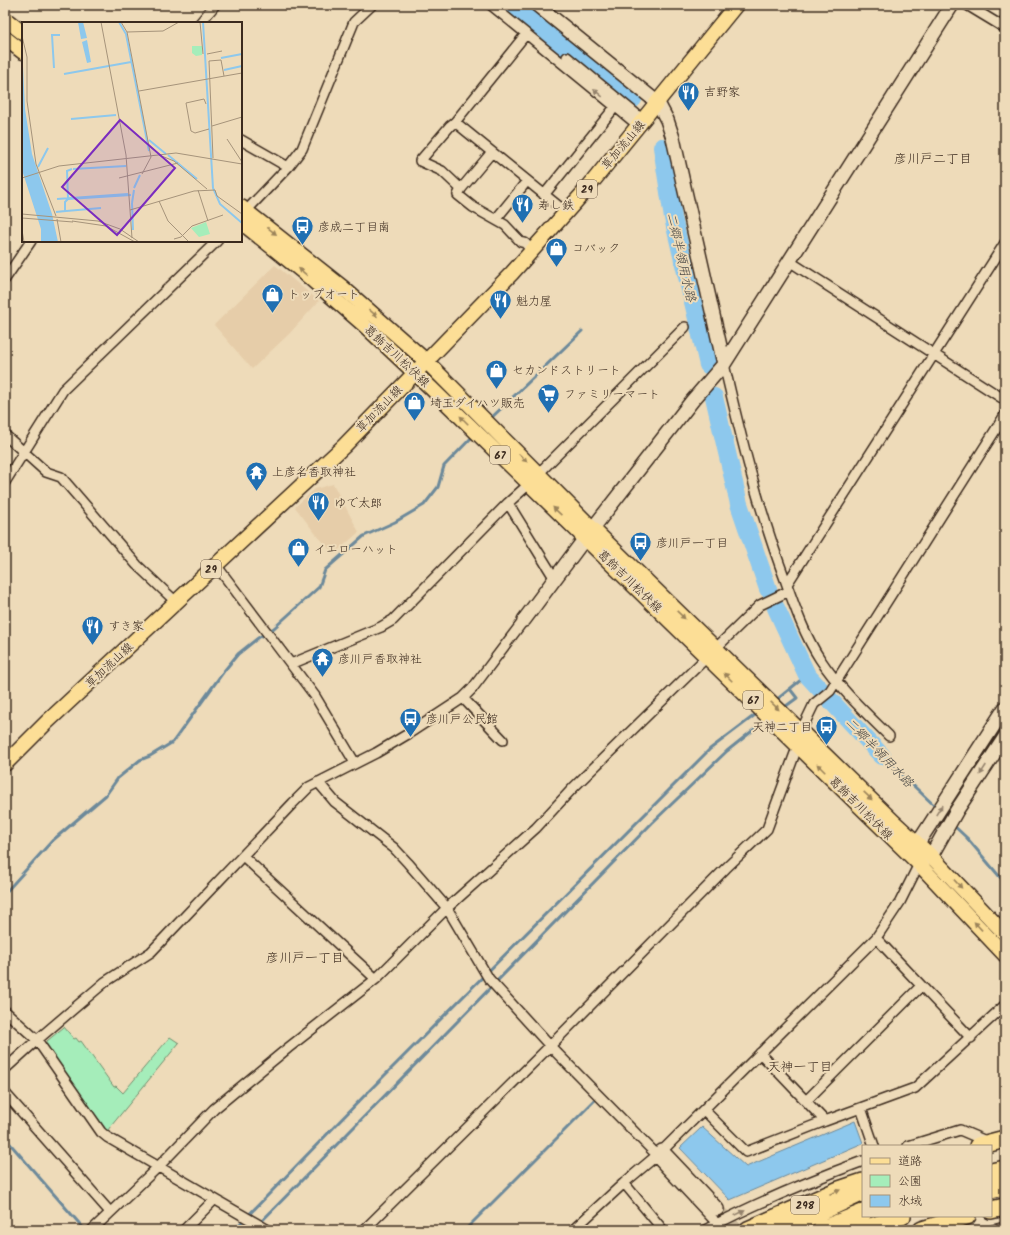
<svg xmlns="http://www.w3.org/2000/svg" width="1010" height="1235" font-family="Kalam,'Klee One',sans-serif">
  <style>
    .built { fill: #e6cda9 }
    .green { fill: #a5edba; stroke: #708c6c }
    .water { fill: #8dc8ed; stroke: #6c899a }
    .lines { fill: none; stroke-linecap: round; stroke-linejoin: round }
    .stream { stroke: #6c899a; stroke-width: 3 }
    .river { stroke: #8dc8ed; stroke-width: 18 }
    .secondary-tunnel { stroke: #cab89a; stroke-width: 13; stroke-dasharray: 13 6; stroke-linecap: butt }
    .street-casing { stroke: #3b2a1e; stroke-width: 12 }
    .secondary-casing { stroke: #3b2a1e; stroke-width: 16 }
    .primary-casing { stroke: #3b2a1e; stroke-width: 17 }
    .highway-casing { stroke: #3b2a1e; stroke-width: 20 }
    .street { stroke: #eedbb9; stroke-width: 9 }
    .secondary { stroke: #eedbb9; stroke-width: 13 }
    .primary { stroke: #fcde96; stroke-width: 14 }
    .highway { stroke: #fcde96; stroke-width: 17 }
    .oneway { fill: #94826c }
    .oneway2 { fill: #9c845a }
    .labels { text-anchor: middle; stroke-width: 4; stroke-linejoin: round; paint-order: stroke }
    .shield { fill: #eedbb9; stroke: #715f4c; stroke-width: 1 }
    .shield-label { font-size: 11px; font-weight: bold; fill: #3b2a1e }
    .poi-label { font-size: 12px; fill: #3b2a1e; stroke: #eedbb9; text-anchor: start }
    .street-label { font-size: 12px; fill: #3b2a1e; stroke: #eedbb9 }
    .neighbourhood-label { font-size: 13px; fill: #3b2a1e; stroke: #eedbb9 }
    .water-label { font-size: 13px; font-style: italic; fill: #4b4a47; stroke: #eedbb9 }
    .inset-river { fill: none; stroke: #8dc8ed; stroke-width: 2 }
    .inset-road { fill: none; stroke: #a6947b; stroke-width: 1 }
    .view { fill: #7b2cbf; fill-opacity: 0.15; stroke: #7b2cbf; stroke-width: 2 }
    .inset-edge { fill: none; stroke: #3b2a1e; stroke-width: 2 }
  </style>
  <rect width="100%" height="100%" fill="#eedbb9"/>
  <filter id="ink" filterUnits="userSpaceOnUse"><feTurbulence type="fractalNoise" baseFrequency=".025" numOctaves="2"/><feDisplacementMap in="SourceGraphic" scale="8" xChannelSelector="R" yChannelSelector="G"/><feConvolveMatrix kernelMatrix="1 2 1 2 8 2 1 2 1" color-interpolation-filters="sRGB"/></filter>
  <g filter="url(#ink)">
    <path class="built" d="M275 265 319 301 289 334 252 369 214 325Z
      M333 484 359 532 334 554 315 533 295 507 315 489Z"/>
    <path class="green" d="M64 1027 74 1039 76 1038 79 1042 81 1041 114 1087 116 1086 123 1093 170 1037 179 1043 107 1131 46 1046 47 1041Z"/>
    <path class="water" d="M855 1121 863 1143 730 1200 680 1148 702 1127 746 1167Z"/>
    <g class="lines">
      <path class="stream" d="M489 420 582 331
        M775 701 807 675
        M782 709 797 698 790 689
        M882 756 937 808
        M952 824 967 838 1005 883
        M5 893 52 841 106 795 118 778 140 760 150 756 173 742 224 671 238 654 258 638 274 628 319 587 325 570 364 536 395 522 424 505 438 487 444 466 474 435
        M5 1138 85 1230
        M234 1230 368 1092 710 749 759 712
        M253 1230 652 823 727 751 766 720
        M465 1230 597 1098"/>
      <path class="river" d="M510 5 633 99
        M662 147 673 218 708 365
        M714 397 739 504 768 589
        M776 608 807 675 882 756"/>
      <path class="secondary-tunnel" d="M717 1209 737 1230"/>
      <defs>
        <path id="street" d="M491 5 639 126
          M967 5 1005 28
          M200 23 215 5
          M526 34 455 122 450 126 420 161 442 171 461 189 458 195 473 207 505 225 521 242 525 243 532 251
          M567 57 636 114
          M455 122 567 213
          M241 140 288 167
          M461 189 492 152
          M544 195 615 107
          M246 211 288 167 302 149 354 22 372 5
          M496 219 527 181
          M789 261 1005 400
          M5 279 31 241
          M724 364C741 438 759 511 786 582 795 608 805 636 820 659 839 688 865 712 889 736
          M5 435 46 472 61 477 137 565 176 602
          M538 474 685 327
          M5 482 63 390 217 241
          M508 503 555 579
          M216 565 315 696 355 763
          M787 584 1005 243
          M291 664 381 627 393 620 508 503 529 484
          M463 698 503 740
          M318 782 335 802 394 848 408 863 447 908 489 979 550 1046 657 1155
          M243 856 376 979
          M876 938 971 1038
          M5 1011 37 1040 101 1132 107 1137 268 1230
          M760 1053 825 1121 915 1088 1005 1005
          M5 1069 37 1040 105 982 151 952 293 803 309 787 376 753 408 734 463 698 472 689 524 620
          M5 1093 110 1212
          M806 1101 921 986
          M861 1108 874 1146
          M704 1110 746 1152 825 1121
          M908 1146 960 1130 988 1142
          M655 1157 713 1219 716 1224
          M624 1183 663 1230
          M92 1230 158 1167 214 1109 288 1048 376 979 447 908 536 828 573 788 760 605 789 591
          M184 1230 214 1200
          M364 1230 550 1046 726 868 767 829 798 745 801 731 814 704 830 691 1005 415
          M573 1230 624 1183 662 1151 876 938 900 902 919 864
          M705 1230C756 1203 809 1181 863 1161
          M993 1230 1005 1227"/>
        <path id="secondary" d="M537 5 658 103 667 120 673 138 724 364
          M524 620 586 537 692 401 724 364 952 5
          M919 854 918 843 1005 708
          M922 862 931 856 957 810 1005 737
          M662 1151 717 1209"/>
        <path id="primary" d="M5 19 23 33
          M5 38 23 52
          M241 207 342 287 426 361 593 529 895 823 931 856 1005 934
          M241 222 302 271 363 324 431 388 919 864 1005 955
          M5 764 47 722 344 446 512 273 585 191 736 5"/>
        <path id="highway" d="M978 1146 1005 1139
          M991 1172 1005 1169
          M991 1189 1005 1186
          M991 1210 1005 1207
          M748 1230 839 1190 863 1182
          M781 1230 861 1193
          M821 1230 863 1213
          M862 1230 902 1216
          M922 1230 967 1216"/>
      </defs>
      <use href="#street" class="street-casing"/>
      <use href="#secondary" class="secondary-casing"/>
      <use href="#primary" class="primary-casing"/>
      <use href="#highway" class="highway-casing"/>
      <use href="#street" class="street"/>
      <use href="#secondary" class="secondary"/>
      <use href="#primary" class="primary"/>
      <use href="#highway" class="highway"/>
    </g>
    <defs><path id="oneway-solid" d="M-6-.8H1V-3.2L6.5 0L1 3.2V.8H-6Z"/></defs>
    <g class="oneway">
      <use href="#oneway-solid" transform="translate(598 93) rotate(-141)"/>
      <use href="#oneway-solid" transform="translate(983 770) rotate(123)"/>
      <use href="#oneway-solid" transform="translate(939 810) rotate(-58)"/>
      <use href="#oneway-solid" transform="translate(740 1213) rotate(-26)"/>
    </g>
    <g class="oneway2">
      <use href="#oneway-solid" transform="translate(272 231) rotate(38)"/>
      <use href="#oneway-solid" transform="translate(303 272) rotate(-140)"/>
      <use href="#oneway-solid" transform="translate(373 313) rotate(41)"/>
      <use href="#oneway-solid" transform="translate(464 420) rotate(-135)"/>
      <use href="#oneway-solid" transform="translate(523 458) rotate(45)"/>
      <use href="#oneway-solid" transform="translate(557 511) rotate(-137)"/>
      <use href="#oneway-solid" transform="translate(681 615) rotate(44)"/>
      <use href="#oneway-solid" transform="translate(728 677) rotate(-135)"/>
      <use href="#oneway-solid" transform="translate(775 706) rotate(44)"/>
      <use href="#oneway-solid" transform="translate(821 768) rotate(-135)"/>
      <use href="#oneway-solid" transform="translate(868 796) rotate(44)"/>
      <use href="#oneway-solid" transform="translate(958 884) rotate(47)"/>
      <use href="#oneway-solid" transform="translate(978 926) rotate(-133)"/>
      <use href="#oneway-solid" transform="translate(835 1192) rotate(-22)"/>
    </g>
  </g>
  <defs>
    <symbol id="restaurant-pin" viewBox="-11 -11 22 30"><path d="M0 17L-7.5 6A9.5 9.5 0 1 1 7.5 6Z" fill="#1f6fb2" stroke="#eedbb9"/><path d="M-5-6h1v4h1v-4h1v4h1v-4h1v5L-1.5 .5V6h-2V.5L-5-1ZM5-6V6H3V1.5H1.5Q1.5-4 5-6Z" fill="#fff"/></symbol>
    <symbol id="bus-pin" viewBox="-11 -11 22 30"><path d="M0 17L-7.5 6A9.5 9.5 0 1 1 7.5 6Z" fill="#1f6fb2" stroke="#eedbb9"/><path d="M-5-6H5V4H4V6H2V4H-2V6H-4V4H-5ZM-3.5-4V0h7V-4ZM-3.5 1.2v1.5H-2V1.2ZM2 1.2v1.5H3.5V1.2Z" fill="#fff"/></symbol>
    <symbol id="shop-pin" viewBox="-11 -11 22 30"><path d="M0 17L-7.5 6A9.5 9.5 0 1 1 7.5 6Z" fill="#1f6fb2" stroke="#eedbb9"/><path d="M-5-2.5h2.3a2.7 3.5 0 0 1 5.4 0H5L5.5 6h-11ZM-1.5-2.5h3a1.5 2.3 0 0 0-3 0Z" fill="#fff"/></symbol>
    <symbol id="supermarket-pin" viewBox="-11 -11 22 30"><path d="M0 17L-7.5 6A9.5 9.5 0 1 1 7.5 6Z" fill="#1f6fb2" stroke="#eedbb9"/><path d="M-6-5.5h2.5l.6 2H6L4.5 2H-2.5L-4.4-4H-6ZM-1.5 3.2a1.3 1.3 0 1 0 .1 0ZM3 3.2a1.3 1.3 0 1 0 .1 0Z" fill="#fff"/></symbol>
    <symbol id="temple-pin" viewBox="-11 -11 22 30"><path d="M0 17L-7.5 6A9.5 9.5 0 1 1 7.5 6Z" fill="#1f6fb2" stroke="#eedbb9"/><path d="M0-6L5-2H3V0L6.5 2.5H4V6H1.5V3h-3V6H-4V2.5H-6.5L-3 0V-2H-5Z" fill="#fff"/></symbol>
  </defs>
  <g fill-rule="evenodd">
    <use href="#restaurant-pin" x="676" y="80" width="25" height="34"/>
    <use href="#restaurant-pin" x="510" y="192" width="25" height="34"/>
    <use href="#bus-pin" x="290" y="214" width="25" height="34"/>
    <use href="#shop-pin" x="544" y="236" width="25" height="34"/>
    <use href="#shop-pin" x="260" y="282" width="25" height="34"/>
    <use href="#restaurant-pin" x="488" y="288" width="25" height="34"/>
    <use href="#shop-pin" x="484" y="358" width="25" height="34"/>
    <use href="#supermarket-pin" x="536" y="382" width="25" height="34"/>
    <use href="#shop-pin" x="402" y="390" width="25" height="34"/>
    <use href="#temple-pin" x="244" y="460" width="25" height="34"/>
    <use href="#restaurant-pin" x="306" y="490" width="25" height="34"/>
    <use href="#bus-pin" x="628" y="530" width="25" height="34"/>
    <use href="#shop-pin" x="286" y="536" width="25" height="34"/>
    <use href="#restaurant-pin" x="80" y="614" width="25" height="34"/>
    <use href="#temple-pin" x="310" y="646" width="25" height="34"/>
    <use href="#bus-pin" x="398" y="706" width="25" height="34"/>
    <use href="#bus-pin" x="814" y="714" width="25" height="34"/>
  </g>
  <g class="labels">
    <g class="shield">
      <rect x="577" y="180" width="20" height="18" rx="3"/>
      <rect x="490" y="446" width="20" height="18" rx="3"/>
      <rect x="201" y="560" width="20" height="18" rx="3"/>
      <rect x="743" y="691" width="20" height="18" rx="3"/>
      <rect x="791" y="1196" width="28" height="18" rx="3"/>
    </g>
    <g class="shield-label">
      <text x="587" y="193">29</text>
      <text x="500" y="459">67</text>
      <text x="211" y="573">29</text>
      <text x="753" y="704">67</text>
      <text x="805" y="1209">298</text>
    </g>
    <g class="poi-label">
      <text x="704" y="96">吉野家</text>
      <text x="538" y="209">寿し鉄</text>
      <text x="318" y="231">彦成二丁目南</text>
      <text x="572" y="252">コバック</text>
      <text x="288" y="298">トップオート</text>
      <text x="516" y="305">魁力屋</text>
      <text x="512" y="374">セカンドストリート</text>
      <text x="564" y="398">ファミリーマート</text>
      <text x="430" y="407">埼玉ダイハツ販売</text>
      <text x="272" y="476">上彦名香取神社</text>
      <text x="334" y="507">ゆで太郎</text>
      <text x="656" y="547">彦川戸一丁目</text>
      <text x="314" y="553">イエローハット</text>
      <text x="108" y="630">すき家</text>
      <text x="338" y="663">彦川戸香取神社</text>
      <text x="426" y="723">彦川戸公民館</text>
      <text x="812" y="731" text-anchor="end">天神二丁目</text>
    </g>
    <g class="street-label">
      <text transform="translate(623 145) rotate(-50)" y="4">草加流山線</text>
      <text transform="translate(397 356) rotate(43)" y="4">葛飾吉川松伏線</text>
      <text transform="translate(379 409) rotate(-46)" y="4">草加流山線</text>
      <text transform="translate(630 581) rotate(44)" y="4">葛飾吉川松伏線</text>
      <text transform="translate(109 665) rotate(-43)" y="4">草加流山線</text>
      <text transform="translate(861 808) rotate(45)" y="4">葛飾吉川松伏線</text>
    </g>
    <g class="neighbourhood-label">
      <text x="933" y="163">彦川戸二丁目</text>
      <text x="305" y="962">彦川戸一丁目</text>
      <text x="800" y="1071">天神一丁目</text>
    </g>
    <g class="water-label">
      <text transform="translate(682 257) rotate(77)" y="5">二郷半領用水路</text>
      <text transform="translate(880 752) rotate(46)" y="5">二郷半領用水路</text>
    </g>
  </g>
  <g transform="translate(22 22)">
    <rect width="220" height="220" fill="#eedbb9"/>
    <path d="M170 24H180V33L174 34 170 31ZM184 200 188 212 177 215 169 206Z" fill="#a5edba"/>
    <path d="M56 0H61L65 16 59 17ZM65 18 69 40 65 41 60 20ZM0 23 3 87 10 132 30 192 36 220H19V207L0 148Z" fill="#8dc8ed"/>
    <path class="inset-river" d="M97 0 104 12 127 129M181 0 191 166 198 182 220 201M199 36 220 32M32 46 30 13H38M202 48 220 44M42 52 109 40M49 97 94 93M127 118 144 132M146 133 175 157M16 145 26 126M51 147 104 144M112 166 118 153M46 176 45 149 50 147M35 177 106 172M110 181 111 208M110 181 112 168M44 189 79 186M34 190 43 189V180L46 177 109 173"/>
    <path class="inset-road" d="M79 0 104 133 110 216M99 0 105 10 129 135 120 152M178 0 181 32M105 10 141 9 157 0M0 14 5 35V79L14 142 34 194M185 32 200 29M117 69 220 51M184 82 182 77 164 81 169 109 173 111 187 107M190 104 220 95M205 117 220 140M137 133 152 139 185 167M191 136 187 39 199 38 202 54M0 156 37 144 154 131 220 142M97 156 156 141M176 168 186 199M193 168 195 174 220 192M137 179 146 199 167 220M108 188 172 169 193 168M0 192 76 199 98 207 117 220M0 196 51 200M35 197 39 220M50 199 84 204 113 220M0 208 2 220M152 217 159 215 170 204 201 193"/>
    <path class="view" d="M98 98 153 146 95 213 40 165Z"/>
    <rect width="220" height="220" class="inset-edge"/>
  </g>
  <rect width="1010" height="1235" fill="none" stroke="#eedbb9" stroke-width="20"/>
  <rect x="10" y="10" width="990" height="1215" fill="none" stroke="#3b2a1e" stroke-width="1.5" filter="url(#ink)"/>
  <rect x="862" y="1145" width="130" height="72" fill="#eedbb9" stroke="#a6947b"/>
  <rect x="870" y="1158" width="20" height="6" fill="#fcde96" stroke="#a6947b"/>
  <text x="898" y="1165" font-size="12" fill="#3b2a1e">道路</text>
  <rect x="870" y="1175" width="20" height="12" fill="#a5edba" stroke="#a6947b"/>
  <text x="898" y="1185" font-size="12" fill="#3b2a1e">公園</text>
  <rect x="870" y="1195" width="20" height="12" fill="#8dc8ed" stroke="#a6947b"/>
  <text x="898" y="1205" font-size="12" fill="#3b2a1e">水域</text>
</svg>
